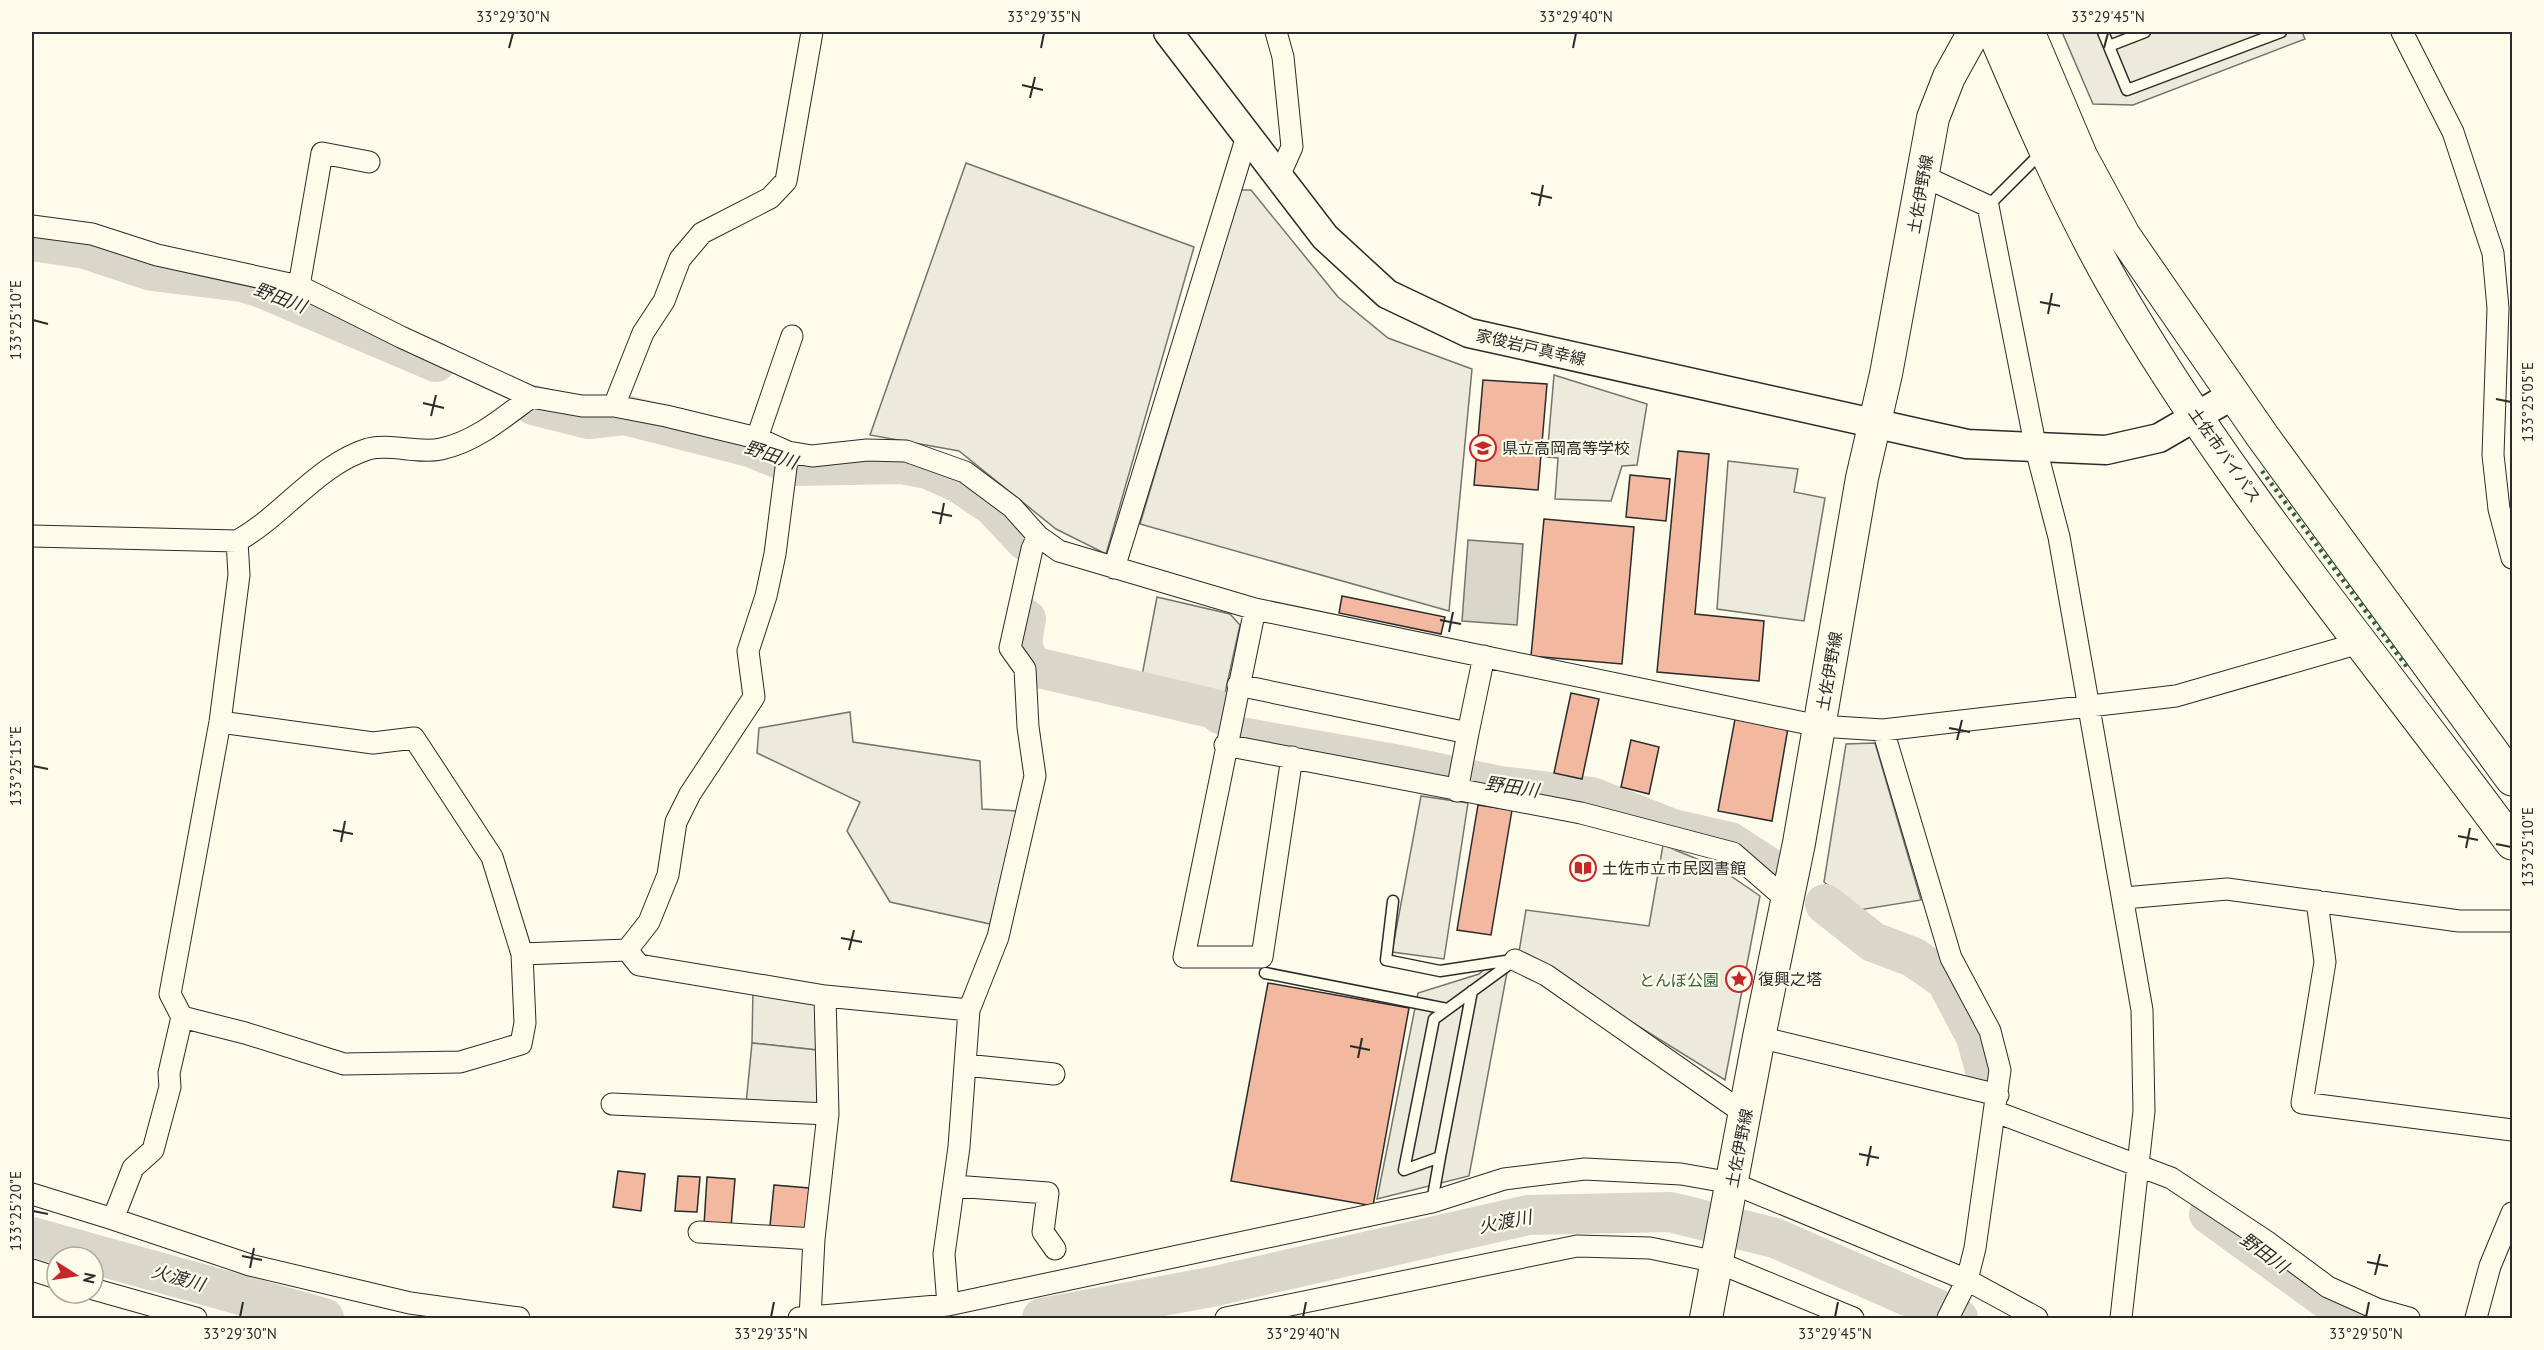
<svg xmlns="http://www.w3.org/2000/svg" width="2544" height="1350" font-family="'PT Sans','Noto Sans JP',sans-serif">
  <style>
    .green { fill: #ecebdb; stroke: #74746e; stroke-width: 1.5 }
    .parking { fill: #eceadb; stroke: #74746e; stroke-width: 1.5 }
    .water { fill: #d8d7c9; stroke: #74746e; stroke-width: 1.5 }
    .lines { fill: none; stroke-linecap: round; stroke-linejoin: round }
    .river { stroke: #d8d7c9; stroke-width: 40 }
    .building { fill: #f2b8a0; stroke: #2b2b2b; stroke-width: 1.5 }
    .lane-casing { stroke: #2b2b2b; stroke-width: 13 }
    .street-casing { stroke: #2b2b2b; stroke-width: 23 }
    .secondary-casing { stroke: #2b2b2b; stroke-width: 31 }
    .primary-casing { stroke: #2b2b2b; stroke-width: 34 }
    .highway-casing { stroke: #2b2b2b; stroke-width: 35 }
    .lane { stroke: #fdfbea; stroke-width: 10 }
    .street { stroke: #fdfbea; stroke-width: 21 }
    .secondary { stroke: #fdfbea; stroke-width: 28 }
    .primary { stroke: #fdfbea; stroke-width: 32 }
    .highway { stroke: #fdfbea; stroke-width: 33 }
    .hedge { stroke: #34623c; stroke-width: 4.5; stroke-dasharray: 3 4.5; stroke-linecap: butt }
    .ticks { fill: none; stroke: #2b2b2b; stroke-width: 2 }
    .labels { text-anchor: middle; stroke-width: 4.5; stroke-linejoin: round; paint-order: stroke }
    .street-label { font-size: 16px; fill: #2b2b2b; stroke: #fdfbea }
    .poi-label { font-size: 16px; fill: #2b2b2b; stroke: #fdfbea; text-anchor: start }
    .park-label { font-size: 16px; fill: #34623c; stroke: #fdfbea }
    .water-label { font-size: 18px; font-style: italic; fill: #2b2b2b; stroke: #fdfbea }
    .neatline { fill: none; stroke: #2b2b2b; stroke-width: 2 }
    .ticks-label { font-size: 15px; text-anchor: middle; fill: #2b2b2b }
  </style>
  <rect width="100%" height="100%" fill="#fdfbea"/>
  <path class="green" d="M966 163 1194 247 1106 554 1056 529 959 451 870 435Z
    M1240 190H1251L1338 297 1388 338 1472 369 1449 611 1140 524Z
    M1157 597 1230 614 1240 625 1222 707 1140 686Z
    M850 712 853 742 980 761 982 809 1020 811 990 924 890 902 847 831 860 802 757 753 759 728Z
    M1663 845 1719 868 1760 896 1725 1080 1519 952 1526 910 1649 926Z
    M753 989 818 999 817 1050 752 1043Z"/>
  <path class="parking" d="M2062 32H2302L2305 39 2133 105 2093 104Z
    M1554 375 1647 404 1637 465 1622 466 1611 501 1555 499 1558 458 1547 457Z
    M1728 461 1798 469 1794 492 1825 498 1804 621 1717 609Z
    M1875 743 1921 900 1859 910 1824 882 1846 744Z
    M1421 796 1468 803 1444 959 1392 952Z
    M1490 964 1508 967 1469 1176 1377 1199 1418 993 1479 974Z
    M752 1043 817 1050V1106L746 1104Z"/>
  <path class="water" d="M1468 540 1523 544 1517 625 1462 621Z"/>
  <g class="lines">
    <path class="river" d="M32 241 85 249 152 271 242 282 259 287 436 362
      M533 405 589 419 625 415 750 447 796 466 901 464 928 469 959 483 993 506 1026 541
      M1026 619C1022 640 1019 651 1035 667L1215 709 1220 714
      M1240 737 1400 765 1500 786 1592 797 1673 829 1730 842 1773 870
      M1825 904 1873 942 1913 957 1946 980 1976 1037 1988 1080
      M2209 1214 2328 1300 2379 1318
      M32 1237 324 1318
      M1042 1318 1211 1287 1528 1215 1670 1212 1775 1238 1958 1318"/>
  </g>
  <path class="building" d="M1483 380 1547 384 1538 490 1474 485Z
    M1678 451 1709 454 1695 614 1764 621 1759 681 1657 672Z
    M1630 475 1670 479 1666 521 1626 517Z
    M1544 519 1634 527 1622 664 1531 656Z
    M1342 596 1445 617 1441 634 1339 613Z
    M1571 693 1599 699 1582 779 1554 773Z
    M1735 719 1788 728 1772 821 1718 811Z
    M1631 740 1659 747 1649 794 1621 787Z
    M1478 805 1512 810 1491 935 1457 930Z
    M1268 983 1409 1008 1373 1206 1231 1181Z
    M618 1171 645 1174 641 1211 613 1207Z
    M678 1176 700 1177 697 1212 675 1211Z
    M707 1177 735 1179 731 1227 704 1225Z
    M774 1185 809 1188 805 1230 770 1226Z"/>
  <g class="lines">
    <defs>
      <path id="lane" d="M2103 32 2127 90 2281 32
        M2109 46 2145 32
        M1988 206 2043 151
        M1393 901 1386 960 1440 971 1512 960
        M1265 973 1447 1009
        M1404 1170 1434 1019 1515 960
        M1404 1170 1440 1157 1472 991
        M1432 1202 1440 1157"/>
      <path id="street" d="M1276 32 1283 57 1292 147 1279 176
        M2402 32 2453 132 2493 253 2498 308 2493 455 2499 509 2512 558
        M1923 176 1988 206 2036 449 2059 537 2142 1010 2144 1111 2121 1318
        M32 226 92 234 157 255 299 286 401 337 531 397 582 406H614L666 416 757 438 788 452 812 456 867 450 906 451 965 472 1012 507 1038 536 1059 551 1255 609 1819 726 1883 730 2176 696 2363 642
        M299 286 322 153 369 162
        M614 406 643 333 664 301 680 259 702 233 770 198 786 181 812 32
        M757 438 792 336
        M32 536 237 541C283 516 317 465 368 449 390 443 418 454 441 449 475 442 504 417 531 397
        M237 541 239 575 220 722 170 994 182 1017 245 1033 344 1064 460 1062 521 1044 525 1023 522 954 627 950 649 922 668 875 676 822 690 794 754 697 748 651 766 596 775 554 788 452
        M1114 568 1247 136
        M1255 609 1184 957H1262L1292 757
        M1238 685 1468 733 1484 656
        M220 722 373 743 414 738 492 857 522 954
        M1883 730 1951 958 1990 1031 2000 1070 1975 1248 1967 1280 1948 1318
        M1225 745 1581 813 1733 853 1786 899
        M1457 791 1468 733
        M2124 898 2227 889 2459 921H2512
        M2317 901 2325 962 2302 1103 2512 1130
        M627 950 639 965 825 996 969 1010
        M1515 960 1546 975 1745 1114
        M182 1017 169 1073 170 1087 153 1150 133 1168 113 1219 250 1265 410 1303 519 1318
        M1759 1037 1998 1095
        M965 1065 1054 1074
        M612 1104 828 1114
        M1996 1112 2171 1178 2266 1241 2328 1287 2377 1309 2409 1318
        M954 1186 1048 1193 1043 1232 1055 1249
        M32 1194 113 1219
        M699 1232 814 1239
        M32 1270 57 1278
        M93 1289 196 1318
        M948 1305 944 1254 959 1147 969 1010 998 937 1035 776 1028 727 1025 669 1010 648 1032 549 1038 536
        M799 1318 948 1305 1432 1202 1504 1179 1585 1169 1681 1174 1732 1183 1967 1280 2037 1318
        M810 1318 814 1239 828 1114 825 996
        M1226 1318 1577 1246 1650 1248 1717 1262 1853 1318
        M2476 1318 2490 1266 2512 1213"/>
      <path id="secondary" d="M1168 32 1325 237 1387 294 1469 333 1967 444 2106 450 2159 438 2233 395"/>
      <path id="primary" d="M1706 1318 1759 1037 1799 843 1862 478 1886 374 1933 118 1949 77 1974 32"/>
      <path id="highway" d="M1994 32C2030 116 2067 202 2112 282 2224 479 2378 660 2512 843
        M2028 32 2081 157 2124 236 2263 437 2512 779"/>
    </defs>
    <use href="#lane" class="lane-casing"/>
    <use href="#street" class="street-casing"/>
    <use href="#secondary" class="secondary-casing"/>
    <use href="#primary" class="primary-casing"/>
    <use href="#highway" class="highway-casing"/>
    <use href="#lane" class="lane"/>
    <use href="#street" class="street"/>
    <use href="#secondary" class="secondary"/>
    <use href="#primary" class="primary"/>
    <use href="#highway" class="highway"/>
    <path class="hedge" d="M2262 471 2407 667"/>
  </g>
  <path class="ticks" d="M509 48 513 33M1041 48 1044 33M1573 48 1576 33M2104 48 2108 33M1022 85 1043 90M1030 98 1035 77M1531 193 1552 198M1539 206 1543 185M2040 302 2060 306M2048 314 2052 293M33 320 48 324M2496 399 2511 402M423 403 444 408M431 416 436 395M932 512 952 516M940 524 944 503M1440 620 1461 624M1449 632 1453 612M1949 728 1970 732M1957 740 1962 720M33 766 48 769M333 830 353 834M2458 836 2478 840M341 842 345 821M2496 844 2511 847M2466 848 2470 828M841 938 862 942M849 950 854 930M1350 1046 1370 1050M1358 1058 1362 1038M1859 1154 1879 1158M1867 1166 1871 1146M33 1211 48 1214M242 1256 262 1260M2367 1262 2388 1266M250 1268 254 1248M2375 1275 2380 1254M240 1317 243 1302M771 1317 774 1302M1303 1317 1306 1302M1835 1317 1838 1302M2366 1317 2369 1302"/>
  <defs>
    <symbol id="school-ring" viewBox="-11 -11 22 22"><circle r="9.5" fill="#fdfbea" stroke="#c62828" stroke-width="1.5"/><path d="M0-5L7-2L0 1L-7-2ZM-4 1L0 2.5L4 1V4Q0 6-4 4Z" fill="#c62828"/></symbol>
    <symbol id="library-ring" viewBox="-11 -11 22 22"><circle r="9.5" fill="#fdfbea" stroke="#c62828" stroke-width="1.5"/><path d="M-6-4Q-3-5.5-.7-3.5V5Q-3 3-6 4ZM6-4Q3-5.5 .7-3.5V5Q3 3 6 4Z" fill="#c62828"/></symbol>
    <symbol id="sight-ring" viewBox="-11 -11 22 22"><circle r="9.5" fill="#fdfbea" stroke="#c62828" stroke-width="1.5"/><path d="M0-6L1.8-2.2L6-1.7L2.9 1.2L3.7 5.4L0 3.3L-3.7 5.4L-2.9 1.2L-6-1.7L-1.8-2.2Z" fill="#c62828"/></symbol>
  </defs>
  <g fill-rule="evenodd">
    <use href="#school-ring" x="1468" y="433" width="30" height="30"/>
    <use href="#library-ring" x="1568" y="853" width="30" height="30"/>
    <use href="#sight-ring" x="1724" y="964" width="30" height="30"/>
  </g>
  <g class="labels">
    <g class="street-label">
      <text transform="translate(1920 194) rotate(-80)" y="6">土佐伊野線</text>
      <text transform="translate(1531 347) rotate(13)" y="6">家俊岩戸真幸線</text>
      <text transform="translate(2225 455) rotate(55)" y="6">土佐市バイパス</text>
      <text transform="translate(1829 671) rotate(-80)" y="6">土佐伊野線</text>
      <text transform="translate(1739 1148) rotate(-79)" y="6">土佐伊野線</text>
    </g>
    <g class="poi-label">
      <text x="1502" y="454">県立高岡高等学校</text>
      <text x="1602" y="874">土佐市立市民図書館</text>
      <text x="1758" y="985">復興之塔</text>
    </g>
    <g class="park-label">
      <text x="1679" y="986">とんぼ公園</text>
    </g>
    <g class="water-label">
      <text transform="translate(280 298) rotate(21)" y="6">野田川</text>
      <text transform="translate(771 455) rotate(18)" y="6">野田川</text>
      <text transform="translate(1512 787) rotate(8)" y="6">野田川</text>
      <text transform="translate(1505 1222) rotate(-11)" y="6">火渡川</text>
      <text transform="translate(2264 1253) rotate(36)" y="6">野田川</text>
      <text transform="translate(178 1278) rotate(16)" y="6">火渡川</text>
    </g>
  </g>
  <rect width="2544" height="1350" fill="none" stroke="#fdfbea" stroke-width="66"/>
  <g transform="translate(75 1275) rotate(102)"><circle r="28" fill="#fdfbea" stroke="#a9a89e" stroke-width="1.5"/>
  <path d="M0-4.5L10 22L0 15L-10 22Z" fill="#c62828"/>
  <text y="-9" font-size="16" font-weight="bold" text-anchor="middle" fill="#2b2b2b">N</text>
  </g>
  <rect x="33" y="33" width="2478" height="1284" class="neatline"/>
  <g class="ticks-label">
    <text x="513" y="22">33°29'30"N</text>
    <text x="1044" y="22">33°29'35"N</text>
    <text x="1576" y="22">33°29'40"N</text>
    <text x="2108" y="22">33°29'45"N</text>
    <text transform="translate(16 320) rotate(-90)" y="5">133°25'10"E</text>
    <text transform="translate(2528 402) rotate(-90)" y="5">133°25'05"E</text>
    <text transform="translate(16 766) rotate(-90)" y="5">133°25'15"E</text>
    <text transform="translate(2528 847) rotate(-90)" y="5">133°25'10"E</text>
    <text transform="translate(16 1211) rotate(-90)" y="5">133°25'20"E</text>
    <text x="240" y="1339">33°29'30"N</text>
    <text x="771" y="1339">33°29'35"N</text>
    <text x="1303" y="1339">33°29'40"N</text>
    <text x="1835" y="1339">33°29'45"N</text>
    <text x="2366" y="1339">33°29'50"N</text>
  </g>
</svg>
